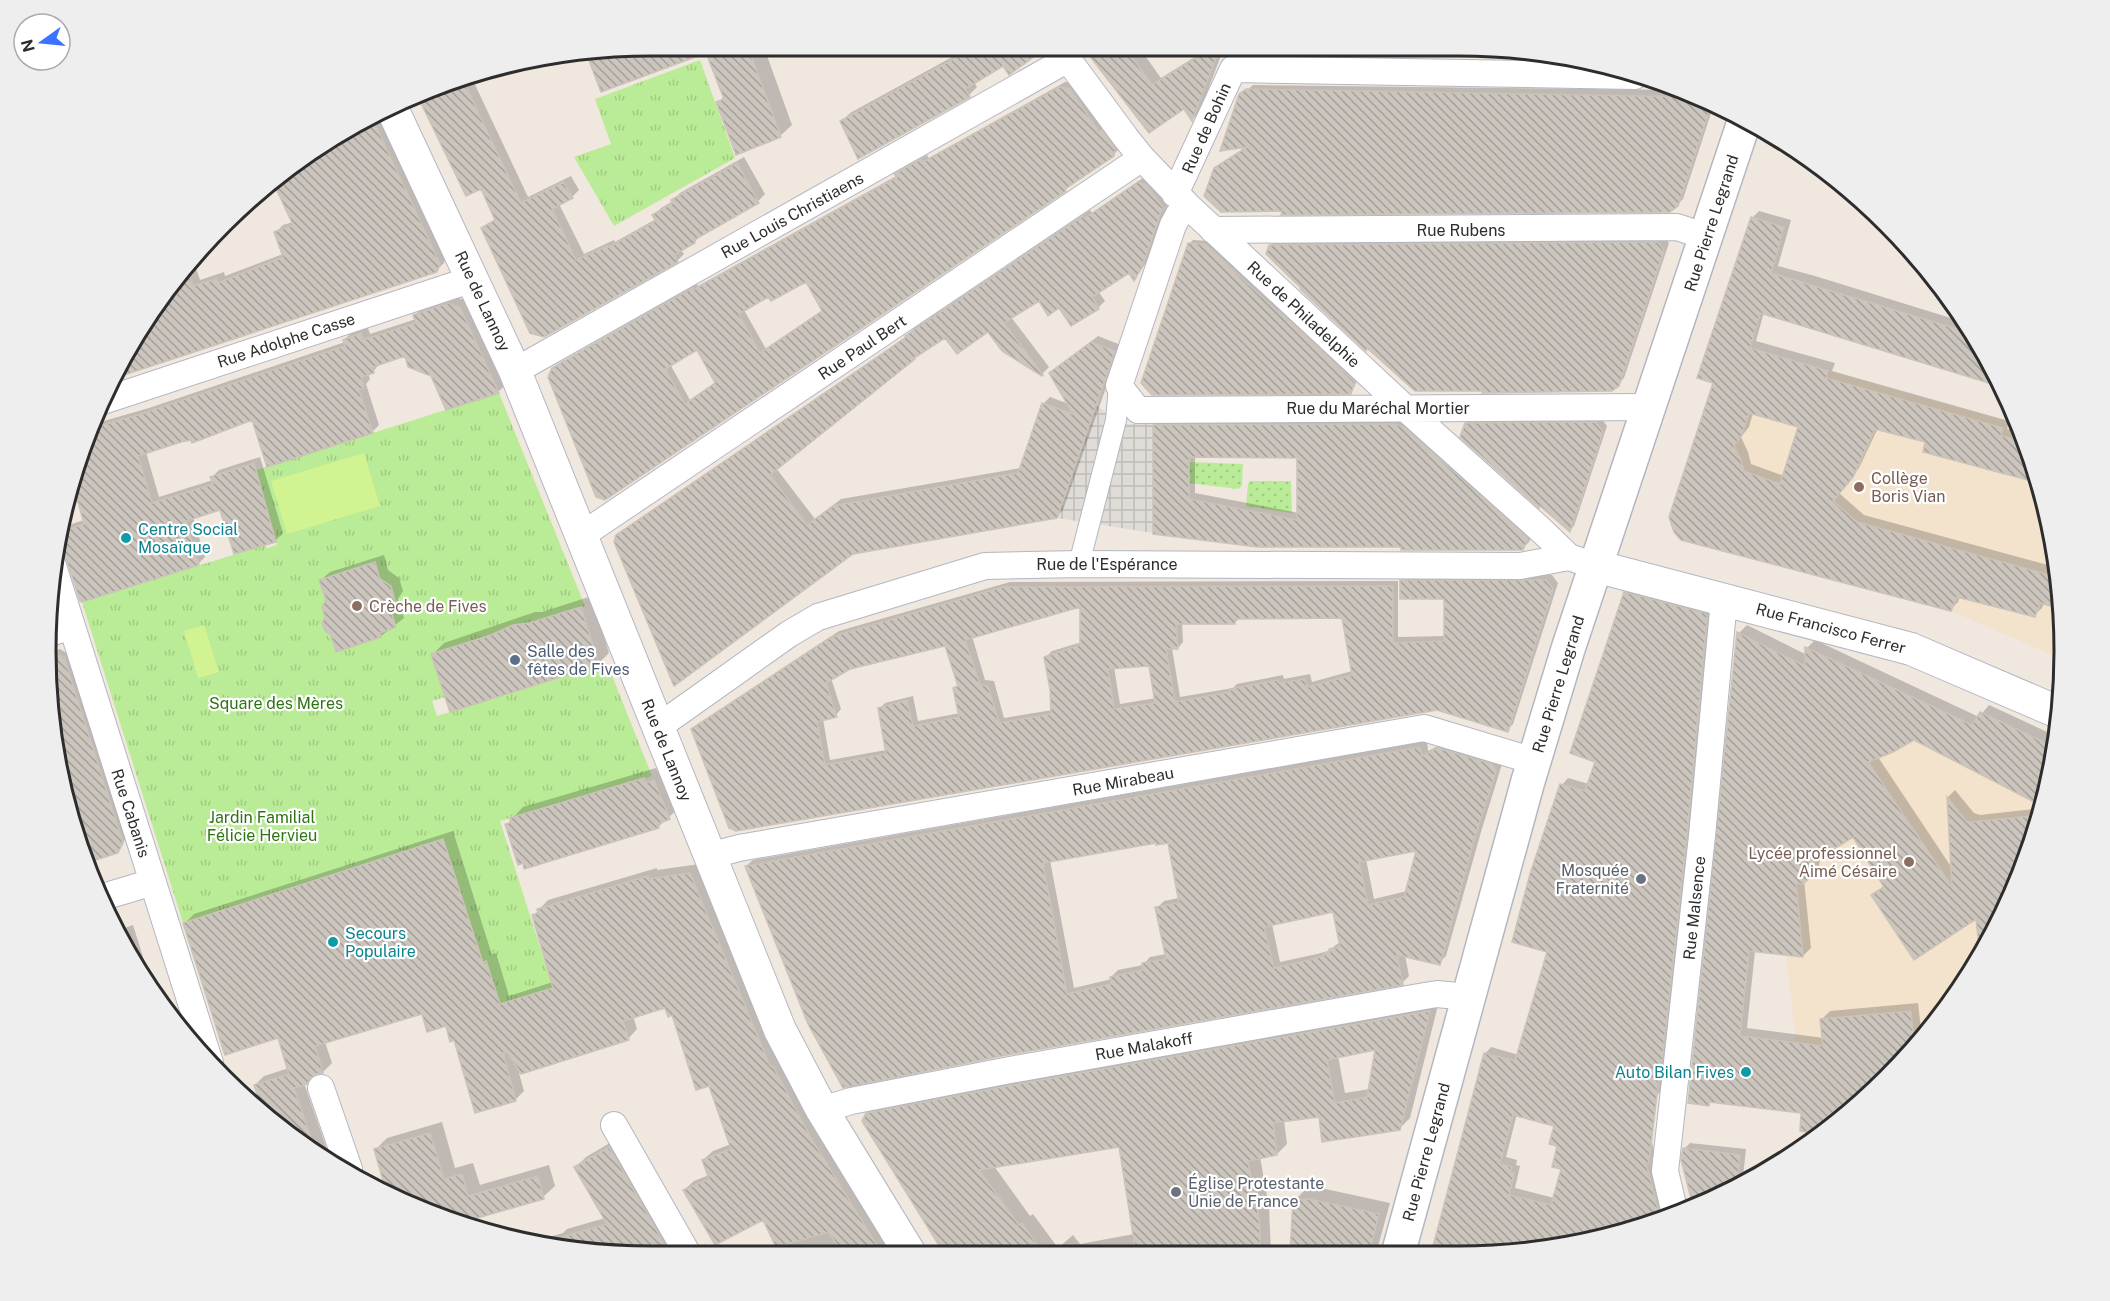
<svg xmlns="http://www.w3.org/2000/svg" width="2110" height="1301" font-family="'Public Sans',sans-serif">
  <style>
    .education { fill: #f3e3cd }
    .grass { fill: url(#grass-dots) }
    .park { fill: url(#park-tufts) }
    .pitch { fill: #d2f391 }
    .plaza { fill: url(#plaza-grid) }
    .shadow { fill: #0003; fill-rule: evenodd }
    .building { fill: url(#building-back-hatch); stroke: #ccc3b8; stroke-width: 1.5; fill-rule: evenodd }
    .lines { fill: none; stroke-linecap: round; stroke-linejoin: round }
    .pedestrian-casing { stroke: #b3b7c2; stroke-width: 22 }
    .minor-casing { stroke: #b3b7c2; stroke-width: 28 }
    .tertiary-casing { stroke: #b3b7c2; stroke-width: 34 }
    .secondary-casing { stroke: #b3b7c2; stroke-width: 36 }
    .pedestrian { stroke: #fff; stroke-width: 20 }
    .minor { stroke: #fff; stroke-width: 26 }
    .tertiary { stroke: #fff; stroke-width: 32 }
    .secondary { stroke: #fff; stroke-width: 33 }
    .education-dot { fill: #8d6e63; stroke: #fff; stroke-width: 2 }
    .culture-dot { fill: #0f9aa8; stroke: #fff; stroke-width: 2 }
    .service-dot { fill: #5c6f8a; stroke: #fff; stroke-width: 2 }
    .worship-dot { fill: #6b7280; stroke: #fff; stroke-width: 2 }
    .labels { text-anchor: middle; stroke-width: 4.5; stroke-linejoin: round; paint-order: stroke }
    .street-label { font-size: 16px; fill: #2d2d2d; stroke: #fff }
    .education-label { font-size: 16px; fill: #785e54; stroke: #fff; text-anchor: start }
    .culture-label { font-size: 16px; fill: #0d838f; stroke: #fff; text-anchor: start }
    .service-label { font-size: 16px; fill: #4e5e75; stroke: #fff; text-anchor: start }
    .park-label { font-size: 16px; fill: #2f7413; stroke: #fff }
    .worship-label { font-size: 16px; fill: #5b616d; stroke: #fff; text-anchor: end }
    .rim { fill: none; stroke: #2d2d2d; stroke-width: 3 }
  </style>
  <defs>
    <pattern id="grass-dots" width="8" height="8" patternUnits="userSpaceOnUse" patternTransform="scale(1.5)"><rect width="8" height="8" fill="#baeb96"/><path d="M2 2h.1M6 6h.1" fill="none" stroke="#a0ca82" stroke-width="1.8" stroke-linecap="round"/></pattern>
    <pattern id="park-tufts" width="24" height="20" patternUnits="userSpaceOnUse" patternTransform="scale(1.5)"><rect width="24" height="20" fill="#baeb96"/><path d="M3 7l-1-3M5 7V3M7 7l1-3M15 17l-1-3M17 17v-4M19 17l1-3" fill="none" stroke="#a0ca82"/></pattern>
    <pattern id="plaza-grid" width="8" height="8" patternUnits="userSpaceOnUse" patternTransform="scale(1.5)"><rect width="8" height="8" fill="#dfdbd6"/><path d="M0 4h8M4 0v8" fill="none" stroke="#c0bcb8"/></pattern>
    <pattern id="building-back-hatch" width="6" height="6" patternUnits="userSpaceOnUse" patternTransform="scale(1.5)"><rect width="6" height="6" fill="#cbc5bd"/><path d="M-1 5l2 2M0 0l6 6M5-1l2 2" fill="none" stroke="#a5a09a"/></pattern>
  </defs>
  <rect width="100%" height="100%" fill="#f0e7df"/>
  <path class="education" d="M1386 50H1538L1575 60 1386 57Z
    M1828 371 2019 425 2033 456 2060 571 2063 660 1951 611 1684 541 1674 532 1669 518 1713 383 1813 416Z
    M1737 632 1792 659 1774 678 1804 684 1805 647 1971 725 1980 712 2054 747 2044 807 2003 918 1940 1019 1859 1106 1820 1134 1800 1131 1802 1094 1786 955 1803 957 1781 737Z"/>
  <path class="grass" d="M1189 462 1243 464 1242 486 1238 489 1189 483Z
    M1250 481H1291L1292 513 1246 506 1248 484Z"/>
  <path class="park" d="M700 60 735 158 614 226 574 157 611 144 595 99Z
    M499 393 585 606 529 623 513 625 491 635 431 654 445 697 432 701 437 716 607 663 652 776 500 821 553 988 500 1004 487 962 483 963 443 839 183 923 82 602 265 545 267 548 277 545 256 470Z"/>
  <path class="pitch" d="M364 453 380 506 287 534 271 481Z
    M204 625 219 672 198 678 184 631Z"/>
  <path class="plaza" d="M1096 405 1123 424H1153V533L1057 518Z"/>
  <path class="shadow" d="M586 50H765L792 125 780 136 718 102 725 96 707 51Z
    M965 50H1040L1003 64 974 82 977 87 969 95 842 121 850 113Z
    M1086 50H1141L1161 78 1201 53 1202 50H1223L1200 111 1193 119 1185 107 1149 131Z
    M1256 50H1328L1326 52Z
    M1388 50H1538L1568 58 1388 55Z
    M470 74 528 197 571 176 579 190 572 197 559 204 584 254 614 240 615 242 656 219 654 215 661 208 673 201 680 193 744 157 765 194 758 201 701 234 695 242 681 250 684 254 677 261 544 336 483 228 496 218 482 187 418 93 456 77Z
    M1065 82 1075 84 1119 149 1113 155 1065 190 605 498 553 369 559 363 697 284 698 286 898 175 896 174 901 169 927 155 929 158ZM807 280 823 310 766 349 744 310 769 295ZM697 348 716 382 690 400 670 364Z
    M1253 85 1679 90V88L1691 91 1714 104 1683 199 1677 205 1284 209 1215 169 1249 145 1243 94Z
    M379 110 446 256 444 263 437 270 151 365 172 280 193 259 200 280 224 272 225 276 283 254 276 232 283 225 293 222 282 170Z
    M1146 176 1168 203 1149 258 1140 272 1134 278 1130 271 1098 291 1105 301 1098 308 1059 306 1039 299 1011 317 1049 367 1042 374 989 330 945 336 920 353 776 468 815 519 841 499 1021 468 1043 404 1050 397 1069 404 1051 373 1098 336 1121 345 1063 510 1056 517 618 536 625 529 907 336 913 329 1090 210 1092 213Z
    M1759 211 1791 220 1778 266 1815 276 1967 323 1984 347 1764 312 1756 341 1835 363 1832 371 2009 421 2007 429 2022 432 2033 456 2039 482 1924 451 1927 441 1878 428 1859 468 1839 493 1864 515 2059 568 2061 608 2044 603 2042 608 2034 615 1960 596 1958 602 1951 609 1685 539 1714 382 1752 218ZM1753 413 1800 426 1784 476 1751 464 1748 452 1741 437 1749 427Z
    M1664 237 1669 243 1624 378 1618 384 1303 288 1271 245 1277 239Z
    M1193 240 1209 241 1358 378 1354 388 1350 392 1189 244Z
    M456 297 467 301 505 385 498 392 432 375 406 354 380 363 373 372 368 373 370 379 366 384 379 425 372 432 253 418 146 452 159 497 213 480 212 477 219 470 260 457 283 533 276 540 235 553 221 509 193 517 205 557 198 564 67 557 63 550 56 547 60 528 84 520 72 479 77 456 90 425 149 408 345 342 344 340 351 333 368 328 370 334 416 319 415 315 422 308Z
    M1402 418 1533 531 1529 542 1522 549 1155 532 1154 426 1161 419ZM1195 456H1299V513L1195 493Z
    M1601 418 1607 426 1574 526 1570 530 1467 424 1472 419Z
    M384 555 388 570 399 578 403 591 398 599 404 618 381 636 327 617V600L321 580 330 572Z
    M1407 575H1552L1558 583 1513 724 1507 730 1438 708 736 829 692 730 698 724 839 631 1010 582 1398 581V637L1446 636 1445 597 1402 581ZM1081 605 1082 642 1052 651 1046 657 1051 689 1052 710 1004 718 994 681 985 680 972 636ZM1240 617H1343L1352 671 1312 682 1310 674 1284 679 1283 675 1237 684 1233 688 1180 697 1172 648H1178L1183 642 1182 622 1235 623ZM946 645 959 684 954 688 960 713 918 721 913 696 885 703 879 709 886 750 830 760 823 719 836 715 841 709 831 678 849 667ZM1151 665 1156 698 1120 704 1114 667Z
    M50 578 57 601 48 609Z
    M1632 586 1713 610 1663 1089 1656 1096 1642 1099 1655 1155 1652 1158 1667 1218 1654 1224 1499 1255 1433 1254 1485 1054 1491 1047 1519 1055 1549 951 1562 785 1568 778 1589 784 1597 761 1625 593ZM1517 1114 1556 1125 1563 1168 1554 1198 1515 1188 1520 1166 1516 1165 1517 1160 1506 1157Z
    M592 596 609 653 598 664 433 654 444 643 535 612H542Z
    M1747 625 1807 655V648L1815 640 1979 717 1989 705 2056 736 2045 805 1914 738 1878 757 1952 868 1948 797 1955 790 1974 813 1980 815 2044 808 2003 918 1977 916 1873 895 1885 885 1853 835 1820 857 1819 867 1804 880 1811 948 1803 956 1755 951 1747 1028 1824 1038 1822 1019 1830 1011 1918 1003 1922 1038 1859 1106 1803 1112 1712 1100 1708 1104 1739 633Z
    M60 649 68 654 126 838 117 852 77 845 50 730 45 654Z
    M1427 741 1428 751 1446 742 1502 764 1481 832 1446 956 1439 963 1405 955 1409 976 1402 983 1007 1054 746 866 753 860ZM1157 841H1169L1179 898 1164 901 1157 908 1166 954 1150 957 1143 965 1118 970 1111 977 1112 979 1074 988 1050 860ZM1418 849 1407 891 1374 899 1366 859ZM1334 910 1340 942 1328 951 1317 954 1280 962 1272 924Z
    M656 768 658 772 665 770 680 807 658 827 507 824 523 807Z
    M453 831 492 955 496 953 509 996 553 982 534 915 548 900 657 868V870L699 864 897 1252H780L764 1218 684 1190 694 1181 709 1175 703 1160 713 1151 731 1144 710 1084 673 1013 665 1006 633 1016 637 1029 628 1039 519 1073 524 1091 515 1100 455 1039 447 1024 423 1012 325 1042 332 1063 323 1072 316 1073 304 1083 330 1158 282 1131 266 1117 255 1085 264 1076 289 1068 279 1037 224 1054 219 1038 221 1037 185 923 194 914Z
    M133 925 156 998 147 987 119 930Z
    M1439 1001 1410 1118 1400 1128 1320 1116 1284 1120 1287 1144 1277 1154 1260 1157 1269 1207 1271 1254 945 1252 864 1121 867 1114 878 1103ZM1377 1048 1370 1089 1345 1093 1338 1056ZM1120 1146 1134 1234 1080 1244 1073 1235 1058 1248 1033 1214 1030 1216 994 1166Z
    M442 1122 455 1168 473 1163 480 1185 549 1165 555 1186 543 1197 460 1221 419 1210 388 1192 376 1149 387 1138Z
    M620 1137 673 1242 664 1251H572L535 1241 563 1233 567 1229 605 1218 576 1167 586 1157Z
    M1690 1143 1746 1149 1743 1177 1753 1179 1694 1206 1683 1160 1684 1149Z
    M1321 1188 1390 1203 1376 1254H1292L1294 1201 1306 1189Z"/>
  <path class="building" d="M585 50H749L781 137 736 155 716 102 724 99 706 53 601 92Z
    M970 50H1043L1009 75 1003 66 965 89 970 97 968 98 858 159 840 121Z
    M1085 50H1127L1152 85 1208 50H1219L1192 121 1184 109 1149 133Z
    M461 76 521 203 563 182 573 198 552 209 576 260 607 246V248L656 221 652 215 673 203 671 200 737 163 759 203 694 240 695 243 674 255 678 262 544 337 530 333 481 228 495 220 481 189 466 196 416 93Z
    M1059 87 1070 89 1099 132 1102 130 1115 149 1114 156 1065 189 1066 191 605 500 596 497 548 377 552 368 692 288 693 290 897 177 894 174 921 159 923 162ZM806 282 822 311 760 353 739 314 768 297 771 301ZM697 350 715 383 685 404 665 369Z
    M1246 89 1701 97 1712 103 1678 206 1670 212 1281 215 1282 211 1221 212 1204 196 1214 168 1247 147 1220 151 1239 94Z
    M371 115 440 264 437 272 109 380 170 282 186 266 193 286 216 279 218 283 283 257 274 232 293 225 272 180 282 170Z
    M1138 182 1147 185 1164 209H1162L1142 267 1134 281 1129 273 1092 297 1099 309 1071 326 1059 308 1048 316 1039 301 1004 323 1043 375 1042 376 1002 351 988 332 957 354 945 338 914 358 915 359 770 475 807 525 833 506 1018 473 1042 403 1073 414 1049 373 1091 342 1115 351 1057 518 853 554 674 686 614 542 616 535 885 352 906 337 905 336 1083 216 1085 218Z
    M1751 217 1784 227 1771 273 1974 334 1984 347 2002 387 1760 313 1750 348 1828 371 1826 378 2003 428 2001 436 2027 442 2033 456 2039 483 1923 452 1925 442 1875 429 1853 477 1833 501 1857 522 2060 578 2061 609 2040 603 2035 617 1957 597 1951 611 1681 540 1674 532 1669 517 1713 383 1697 378ZM1749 413 1798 427 1780 484 1744 471 1741 460 1734 446 1742 435Z
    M1658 242 1664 250 1619 386 1612 391 1482 393 1483 391H1415L1367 348 1366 351 1300 289 1301 288 1266 254 1269 245Z
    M1188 243 1205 244 1278 312 1279 311 1355 382 1351 394 1152 395 1141 383Z
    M448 303 460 307 499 393 446 410 431 376 408 367 405 356 373 367 374 373 361 377 364 388 359 390 373 433 267 467 252 420 192 443 191 440 181 442 138 456 152 503 213 484 210 477 254 463 276 542 234 554 220 510 186 521 199 565 82 602 80 601 66 558 62 552 56 548 59 532 84 524 72 480 77 456 88 429 141 414 345 346 343 340 361 333 363 340 416 323 413 315Z
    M1596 422 1603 432 1570 532 1540 506 1539 508 1460 437 1465 423Z
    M1395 424 1404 427 1528 538 1523 550H1401V547H1258L1153 534V425ZM1189 457 1297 458V520L1189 499Z
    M375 562 380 579 391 586 395 601 390 608 396 627 380 633 381 637 336 652 331 635 325 631 322 623 325 617 322 607 326 600 319 580Z
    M1400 580H1546L1553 589 1508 732 1437 710 736 831 729 828 691 729 831 637 1003 587 1393 586V643L1444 641V599H1400ZM1080 607V645L1044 657 1050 689 1051 714 999 723 988 686 980 685 965 640ZM1342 618 1352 675 1307 687 1305 679 1279 683 1278 680 1230 689V692L1175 702 1166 649H1178L1176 624H1235V619ZM945 646 958 686 953 688 959 717 913 726 907 700 878 708 886 754 825 765 817 722 837 717 826 683 850 669ZM1149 666 1155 703 1114 709 1108 669Z
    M1624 592 1705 613 1707 617 1687 834 1660 1081 1659 1077 1649 1163H1646L1661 1221 1654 1224 1499 1255 1431 1254 1484 1053 1515 1061 1547 952 1512 942 1530 874 1560 784 1585 791 1595 762 1570 753ZM1513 1115 1554 1126 1549 1144 1557 1146 1552 1167 1561 1169 1551 1205 1509 1195 1514 1173 1510 1172 1512 1167 1500 1164Z
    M581 607 599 665 450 712 431 654 491 635 513 625 529 623Z
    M1737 632 1805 666V647L1972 725 1980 712 2054 747 2044 807 1914 740 1893 752 1868 762 1952 887 1947 797 1966 821 1971 822 2041 815 2003 918 1980 955 1976 919 1914 960 1871 895 1884 887 1853 837 1812 863V876L1803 884 1796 883 1803 957 1749 951 1740 1036 1823 1046 1820 1019 1911 1011 1914 1046 1859 1106 1820 1134 1800 1131 1801 1113 1709 1102V1106L1688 1103Z
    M45 649 64 657 123 843 118 853 86 863 77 845 76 840H78L72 823 81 820 71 784 63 787 52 738 55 737 49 718Z
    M1420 747 1422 756 1438 748 1492 764 1496 771 1474 840 1440 965 1397 955 1403 985 1007 1055 843 1088 808 1024 745 866ZM1156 843V845L1168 843 1179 903 1155 907 1166 959 1142 963 1143 970 1110 977 1111 984 1067 994 1043 863ZM1416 851 1404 897 1368 905 1359 862ZM1333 912 1340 947 1329 949 1330 952 1324 953V956L1311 959V960L1274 968 1264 927Z
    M644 778 646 783 654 780 670 819 658 824 659 828 524 869 523 863 518 865 505 824 511 823 510 818Z
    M443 839 483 963 486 961 500 1004 553 988 532 915 538 913 537 909 648 876V879L690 873 770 1066H773L811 1138 881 1252H841L829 1232 776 1247 763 1220 715 1245 683 1190 709 1179 702 1160 731 1149 709 1086 696 1090 672 1015 668 1017 665 1008 623 1021 629 1040 521 1074 507 1051 503 1053 516 1101 475 1113 454 1040 450 1042 446 1026 427 1032 422 1014 315 1046 323 1073 316 1074 310 1078 307 1084 294 1088 315 1150 282 1131 264 1115 254 1085 289 1074 290 1078 278 1038 225 1055 183 923Z
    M1430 1011 1400 1130 1322 1142 1319 1117 1273 1123 1277 1155 1248 1161 1259 1218 1261 1254 1136 1253 1119 1147 979 1170 1019 1225 1022 1223 1043 1253 943 1252 862 1121 866 1113 1013 1085ZM1375 1050 1367 1097 1335 1103 1327 1060Z
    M430 1133 444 1179 462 1174 468 1196 538 1176 544 1199 463 1222 419 1210 386 1191 374 1149Z
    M609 1147 666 1247 664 1251H572L541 1243 607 1224 574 1167Z
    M1683 1148 1740 1155 1737 1186 1693 1206 1681 1160Z
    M1309 1199 1379 1214 1369 1254H1290L1293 1200Z"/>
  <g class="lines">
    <defs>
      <path id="pedestrian" d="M1079 564 1116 420 1119 386"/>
      <path id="minor" d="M1061 50 1126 138 1142 158 1188 206 1405 408 1542 531 1569 557
        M1175 194 1233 69 1635 76
        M1188 206 1179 214 1173 225 1119 386 1138 410 1649 407
        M1213 230 1677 227 1707 237
        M515 371 1068 59
        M100 402 473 279
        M582 535 1142 158
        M52 563 210 1063
        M46 634 72 626
        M658 727 789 634 818 617 985 566 1079 564 1520 566 1569 557 1595 566
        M709 856 739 848 1424 728 1534 761
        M103 897 153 882
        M321 1088 349 1169
        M822 1110 851 1101 1010 1070 1419 997 1437 994 1468 997
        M614 1125 686 1251
        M1675 1214 1665 1171 1702 836 1724 600"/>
      <path id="tertiary" d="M390 104 515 371 780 1030 822 1110 909 1252
        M1595 566 1911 649 2060 713"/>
      <path id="secondary" d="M1398 1254 1528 781 1568 649 1744 122"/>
    </defs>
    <use href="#pedestrian" class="pedestrian-casing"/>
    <use href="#minor" class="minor-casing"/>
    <use href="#tertiary" class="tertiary-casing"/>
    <use href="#secondary" class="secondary-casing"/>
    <use href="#pedestrian" class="pedestrian"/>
    <use href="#minor" class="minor"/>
    <use href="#tertiary" class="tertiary"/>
    <use href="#secondary" class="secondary"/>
  </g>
  <g class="education-dot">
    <circle cx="1859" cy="487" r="6"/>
    <circle cx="357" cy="606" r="6"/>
    <circle cx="1909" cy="862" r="6"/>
  </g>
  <g class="culture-dot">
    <circle cx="126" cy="538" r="6"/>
    <circle cx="333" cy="942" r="6"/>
    <circle cx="1746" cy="1072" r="6"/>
  </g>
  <circle class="service-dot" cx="515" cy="660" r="6"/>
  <g class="worship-dot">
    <circle cx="1641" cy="879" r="6"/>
    <circle cx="1176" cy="1192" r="6"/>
  </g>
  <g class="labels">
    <g class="street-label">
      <text transform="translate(1206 128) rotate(-66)" y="6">Rue de Bohin</text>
      <text transform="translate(792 215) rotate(-29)" y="6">Rue Louis Christiaens</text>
      <text transform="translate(1711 223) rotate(-72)" y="6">Rue Pierre Legrand</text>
      <text x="1461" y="236">Rue Rubens</text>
      <text transform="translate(483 301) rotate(65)" y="6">Rue de Lannoy</text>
      <text transform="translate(1304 314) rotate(43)" y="6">Rue de Philadelphie</text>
      <text transform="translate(286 340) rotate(-18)" y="6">Rue Adolphe Casse</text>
      <text transform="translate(862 347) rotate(-34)" y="6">Rue Paul Bert</text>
      <text x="1378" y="414">Rue du Maréchal Mortier</text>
      <text x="1107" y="570">Rue de l'Espérance</text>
      <text transform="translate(1831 628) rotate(15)" y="6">Rue Francisco Ferrer</text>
      <text transform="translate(1558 684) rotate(-73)" y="6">Rue Pierre Legrand</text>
      <text transform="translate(667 750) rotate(68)" y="6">Rue de Lannoy</text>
      <text transform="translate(1123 781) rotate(-10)" y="6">Rue Mirabeau</text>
      <text transform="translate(131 813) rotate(72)" y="6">Rue Cabanis</text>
      <text transform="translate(1694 908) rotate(-84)" y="6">Rue Malsence</text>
      <text transform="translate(1144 1046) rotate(-10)" y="6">Rue Malakoff</text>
      <text transform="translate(1426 1152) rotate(-75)" y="6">Rue Pierre Legrand</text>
    </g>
    <g class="education-label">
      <text x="1871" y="484">Collège<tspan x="1871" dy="18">Boris Vian</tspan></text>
      <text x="369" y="612">Crèche de Fives</text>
      <text x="1897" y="859" text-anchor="end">Lycée professionnel<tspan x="1897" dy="18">Aimé Césaire</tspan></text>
    </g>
    <g class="culture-label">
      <text x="138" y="535">Centre Social<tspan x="138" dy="18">Mosaïque</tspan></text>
      <text x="345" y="939">Secours<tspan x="345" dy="18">Populaire</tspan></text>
      <text x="1734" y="1078" text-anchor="end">Auto Bilan Fives</text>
    </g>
    <g class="service-label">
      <text x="527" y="657">Salle des<tspan x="527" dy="18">fêtes de Fives</tspan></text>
    </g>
    <g class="park-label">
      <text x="276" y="709">Square des Mères</text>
      <text x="262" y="823">Jardin Familial<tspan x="262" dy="18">Félicie Hervieu</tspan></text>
    </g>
    <g class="worship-label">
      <text x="1629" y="876">Mosquée<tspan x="1629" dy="18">Fraternité</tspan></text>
      <text x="1188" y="1189" text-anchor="start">Église Protestante<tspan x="1188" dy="18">Unie de France</tspan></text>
    </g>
  </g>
  <path d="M0 0H2110V1301H0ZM651 56H1459A595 595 0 0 1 2054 651V651A595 595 0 0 1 1459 1246H651A595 595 0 0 1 56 651V651A595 595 0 0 1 651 56Z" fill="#eee" fill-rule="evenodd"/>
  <path class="rim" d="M651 56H1459A595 595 0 0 1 2054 651V651A595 595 0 0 1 1459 1246H651A595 595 0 0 1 56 651V651A595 595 0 0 1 651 56Z"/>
  <g transform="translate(42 42) rotate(255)"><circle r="28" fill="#ffffff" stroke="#ababab" stroke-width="1.5"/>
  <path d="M0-4.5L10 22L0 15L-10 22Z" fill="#3d71ff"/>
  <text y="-9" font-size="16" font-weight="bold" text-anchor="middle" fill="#2d2d2d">N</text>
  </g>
</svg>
